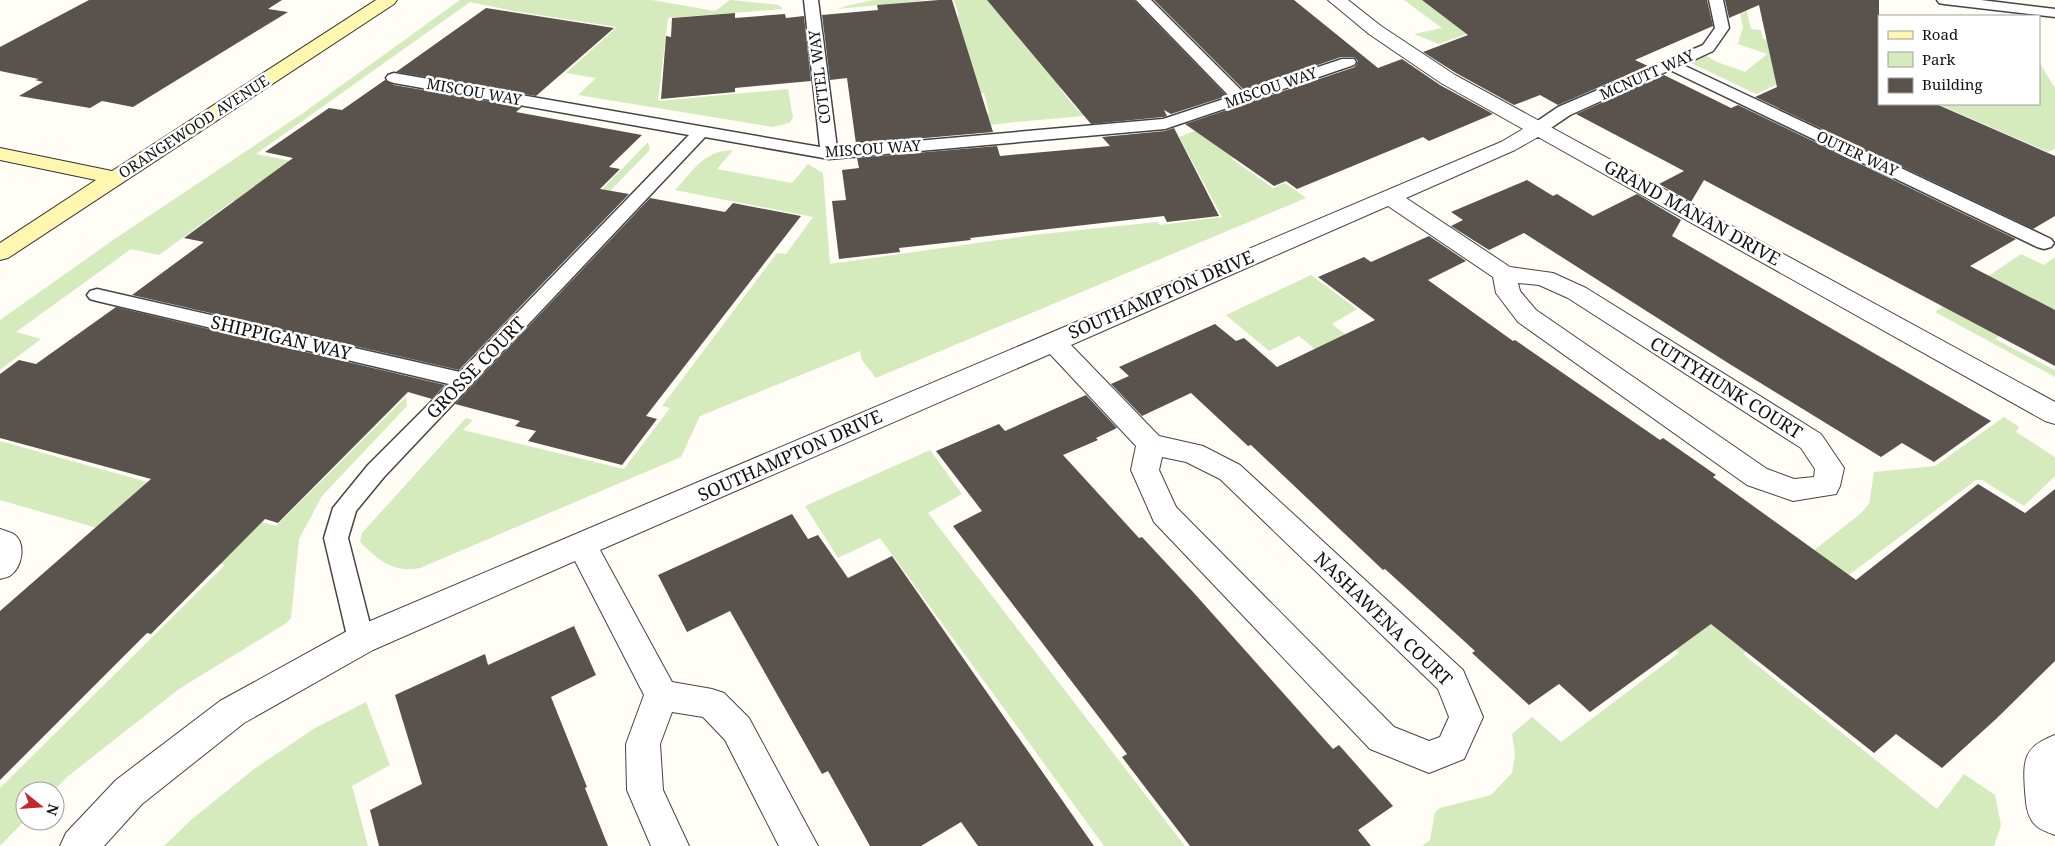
<svg xmlns="http://www.w3.org/2000/svg" width="2055" height="846" font-family="'Noto Serif',serif">
  <style>
    .green { fill: #d5ebbd }
    .building { fill: #5a524d }
    .lines { fill: none; stroke-linecap: round; stroke-linejoin: round }
    .lane-casing { stroke: #444; stroke-width: 3 }
    .street-casing { stroke: #444; stroke-width: 2 }
    .secondary-casing { stroke: #333; stroke-width: 2 }
    .lane { fill: #fff; fill-rule: evenodd }
    .street { fill: #fff; fill-rule: evenodd }
    .secondary { fill: #fff6b0; fill-rule: evenodd }
    .labels { text-anchor: middle; stroke-width: 5; stroke-linejoin: round; paint-order: stroke }
    .far-street-label { font-size: 15px; fill: #111; stroke: #fff }
    .street-label { font-size: 18px; fill: #111; stroke: #fff }
  </style>
  <rect width="100%" height="100%" fill="#fffdf5"/>
  <path class="green" d="M460 0H652L715 11 730 0 779 5 783 9 668 18 658 101 788 89 793 118 789 123 773 127 578 95 596 78 566 73 617 27 513 11 470 2 256 154 575 217 648 142 650 150 565 237 233 201 159 255 131 249 16 332 41 339 0 370V320L116 238 303 113Z
    M874 0H927L838 9 846 6Z
    M954 0H1001L1066 87 1060 89 1079 112 1198 87 1140 111 1015 122 870 140 858 138 853 134 970 123 969 116 989 113 984 93H977L954 17 959 16Z
    M1404 0H1560L1439 44 1414 34 1442 28Z
    M1737 0H1744L1751 29 1761 30 1763 39 1809 45 1838 57 1756 94 1687 61 1703 54 1717 62 1745 72 1767 54 1738 44 1743 27Z
    M2039 62 2055 88V149L2048 152 1938 104H2039Z
    M1205 127 1238 156 1232 159 1273 188 1285 183 1306 198 876 378 862 360 860 351 700 416 681 457 420 568C394 574 377 559 360 542L362 533 466 418 473 420 463 430 624 469 670 408 662 406 777 253 786 254 813 217 675 190C694 170 703 151 733 150L717 169 792 183 808 164 823 173 830 264 1033 235 1157 222 1160 225 1222 217 1179 137Z
    M2021 254 2044 265 2055 257V309L2040 320 2030 315 1995 339 2055 370V377L1935 312Z
    M1311 275 1357 309 1332 324 1718 626 1860 514 1869 504 1874 472 1935 466 2004 417 2019 427 2016 432 2055 457V476L2024 506 1982 480H1976L1743 654 1937 809 1964 774 1995 795 2001 825 1994 846H1422L1430 840 1435 812 1440 808 1491 795 1512 773 1515 755 1512 734 1532 717 1561 742 1679 653 1299 336 1269 351 1226 315Z
    M406 397 407 406 322 496 299 539 291 618 285 624 179 689 67 777 53 791H25V820L0 846V788L225 565 0 500V441L223 503 217 510 276 526Z
    M930 450 962 494 928 513 1185 846H1104L880 538 838 558 805 506Z
    M366 702 390 765 352 786 368 846H164L191 820 254 769 315 728Z"/>
  <path class="building" d="M89 0H282L268 9 288 12 133 107 102 101 90 108 19 96 43 82 35 80 39 79 0 71V47Z
    M939 0H952L993 132 856 144 847 78 830 80 822 15 878 10 877 5Z
    M987 0H1134L1227 96 1171 114 1164 110 1167 116 1163 117 1091 124Z
    M1154 0H1294L1378 68 1402 59 1440 85 1493 114 1429 141 1423 137 1297 189 1286 181 1274 186 1185 124 1355 67 1358 61 1354 57H1341L1244 90Z
    M1422 0H1707L1713 26 1635 60 1648 66 1558 105 1540 95 1514 105 1456 73 1423 52 1468 35Z
    M1725 0H1879V104H1936L2055 156V216L2033 229 1755 97 1777 87 1759 5 1729 18Z
    M486 8 614 28 536 96 396 72Z
    M735 13V18L785 14 786 18 804 16 811 81 735 88V92L661 99 666 36 671 37 672 18Z
    M1664 75 1731 108 1738 105 2016 239 1970 266 2055 310V366L1704 180 1691 202 1659 184 1684 171 1576 114Z
    M385 80 394 85 522 107 516 112 642 135 609 167 620 169 600 189 629 194 459 370 132 295 204 242 184 238 293 158 265 152 329 108 342 110Z
    M1174 128 1219 216 1167 222 1164 216 970 238 971 240 899 248 900 252 839 259 832 201 846 200 842 170 859 168 857 158 997 146 1000 156 1110 146 1102 137 1165 131Z
    M1527 180 1553 196 1557 194 1593 216 1637 194 1681 220 1672 236 1991 421 1934 462 1902 443 1881 457 1728 363 1524 233 1489 250 1451 226 1463 220 1451 212Z
    M650 198 725 212 733 203 801 216 646 416 657 419 622 465 528 441 536 431 515 426 520 421 455 404Z
    M1429 236 1466 261 1428 280 1513 341 1515 340 1660 440 1663 438 1716 475 1713 477 1856 580 1978 484 2025 513 2055 489V661L1996 719 1942 768 1896 734 1874 753 1711 624 1590 712 1559 684 1529 705 1472 653 1475 651 1385 569 1383 570 1251 445 1248 446 1191 393 1142 416 1111 384 1129 376 1119 367 1215 324 1236 341 1244 338 1277 367 1375 320 1318 277 1364 257 1371 262Z
    M116 307 445 385 432 399 408 392 278 523 265 519 151 634 147 633 0 780V611L151 479 0 438V374L19 360 36 364Z
    M1086 395 1117 428 1096 438 1098 440 1063 455 1139 538 1142 537 1194 593 1333 749 1339 745 1393 806 1358 830 1371 846H1190L1122 757 1127 754 953 526 982 511 936 451 999 424 1005 431Z
    M792 514 808 539 818 535 848 578 892 556 1094 846H978L961 822 921 846H870L828 771 822 774 730 611 687 632 658 575Z
    M574 626 596 675 551 697 587 787 585 788 608 846H379L370 810 422 784 395 695 485 654 488 665Z"/>
  <g class="lines">
    <defs>
      <path id="lane" d="M804 0H818L837 148 1163 119 1230 97 1136 0H1151L1243 92 1342 59H1354L1356 62 1354 65 1165 129 829 159 705 137 384 477 356 511 348 538 374 640 370 648 361 651 352 648 348 640 324 538 333 508 368 465 449 384 97 301 90 299 87 295 90 291 97 289 460 372 689 135 394 83 388 81 386 78 388 75 394 73 820 147Z
        M1709 0H1723L1729 28 1713 51 1683 65 2051 239 2054 243 2051 247 2044 249 2037 247 1670 70 1570 115 1545 132H1533L1531 128 1533 124 1558 107 1703 45 1715 28Z
        M1937 0H1981L2055 9V17L1944 4 1939 3Z"/>
      <path id="street" d="M1328 0H1348L1381 26 1455 75 2055 402V424L2045 421 1538 137 1515 150 1406 198 1510 267 1553 273 1586 288 1821 434 1844 468 1840 486 1836 494 1793 501 1747 485 1518 322 1496 293 1493 277 1388 206 1071 345 1159 436 1203 446 1240 465 1463 670 1483 717 1464 759 1429 773 1370 749 1154 522 1131 470 1136 446 1050 354 600 550 672 682 712 689 724 693 749 718 818 846H779L725 740 703 717 672 712 660 744 663 790 689 846H651L627 790 626 744 644 695 575 561 373 650 244 723 142 804 104 846H60L66 833 116 780 220 701 349 630 1501 142 1523 129 1441 83 1369 34ZM1518 283 1539 285 1568 298 1801 448 1815 469 1814 477 1794 479 1767 469 1536 310 1520 291ZM1162 457 1186 462 1220 479 1438 689 1449 717 1440 737 1429 741 1394 727 1176 507 1159 470Z
        M0 529C5 531 11 532 15 535 26 544 22 567 11 575 9 577 3 578 0 579Z
        M2055 735V835C2047 832 2037 829 2032 821 2026 812 2026 801 2025 791 2023 760 2023 747 2055 735Z"/>
      <path id="secondary" d="M376 0H397L394 4 8 258 0 260V243L96 180 0 160V148L112 171Z"/>
    </defs>
    <use href="#lane" class="lane-casing"/>
    <use href="#street" class="street-casing"/>
    <use href="#secondary" class="secondary-casing"/>
    <use href="#lane" class="lane"/>
    <use href="#street" class="street"/>
    <use href="#secondary" class="secondary"/>
  </g>
  <g class="labels">
    <g class="far-street-label">
      <text transform="translate(1647 75) rotate(-24)" y="5">MCNUTT WAY</text>
      <text transform="translate(820 77) rotate(-97)" y="5">COTTEL WAY</text>
      <text transform="translate(1271 88) rotate(-19)" y="5">MISCOU WAY</text>
      <text transform="translate(474 92) rotate(10)" y="5">MISCOU WAY</text>
      <text transform="translate(194 127) rotate(-33)" y="5">ORANGEWOOD AVENUE</text>
      <text transform="translate(873 149) rotate(-4)" y="5">MISCOU WAY</text>
      <text transform="translate(1857 154) rotate(25)" y="5">OUTER WAY</text>
    </g>
    <g class="street-label">
      <text transform="translate(1692 213) rotate(29)" y="6">GRAND MANAN DRIVE</text>
      <text transform="translate(1161 295) rotate(-23)" y="6">SOUTHAMPTON DRIVE</text>
      <text transform="translate(281 338) rotate(13)" y="6">SHIPPIGAN WAY</text>
      <text transform="translate(476 368) rotate(-46)" y="6">GROSSE COURT</text>
      <text transform="translate(1726 388) rotate(32)" y="6">CUTTYHUNK COURT</text>
      <text transform="translate(790 456) rotate(-24)" y="6">SOUTHAMPTON DRIVE</text>
      <text transform="translate(1383 619) rotate(44)" y="6">NASHAWENA COURT</text>
    </g>
  </g>
  <rect x="1878" y="15" width="162" height="90" fill="#ffffff" stroke="#a0a0a0"/>
  <rect x="1888" y="31" width="25" height="8" fill="#fff6b0" stroke="#a0a0a0"/>
  <text x="1922" y="40" font-size="15" fill="#111111">Road</text>
  <rect x="1888" y="52" width="25" height="15" fill="#d5ebbd" stroke="#a0a0a0"/>
  <text x="1922" y="65" font-size="15" fill="#111111">Park</text>
  <rect x="1888" y="78" width="25" height="15" fill="#5a524d" stroke="#a0a0a0"/>
  <text x="1922" y="90" font-size="15" fill="#111111">Building</text>
  <g transform="translate(40 806) rotate(107)"><circle r="24" fill="#ffffff" stroke="#a0a0a0"/>
  <path d="M0-4L9 19L0 12L-9 19Z" fill="#c4262e"/>
  <text y="-8" font-size="14" font-weight="bold" text-anchor="middle" fill="#111111">N</text>
  </g>
</svg>
